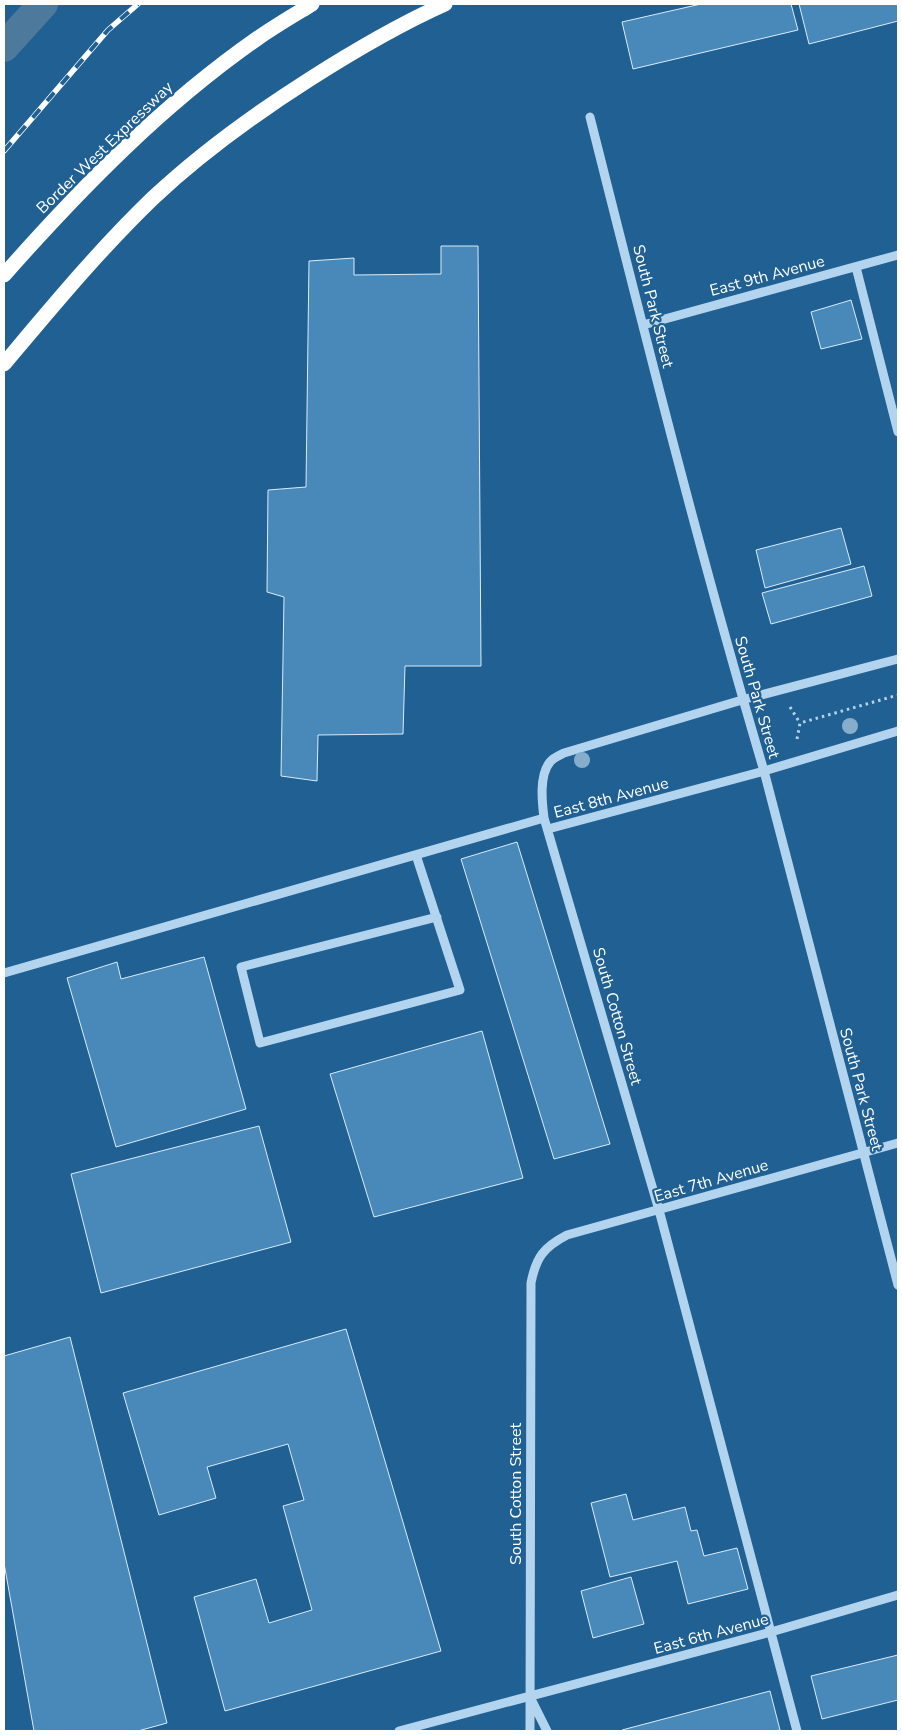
<svg xmlns="http://www.w3.org/2000/svg" width="902" height="1735" font-family="'Nunito Sans',sans-serif">
  <style>
    .lines { fill: none; stroke-linecap: round; stroke-linejoin: round }
    .canal { stroke: #4c799c; stroke-width: 30 }
    .building { fill: #4989b9; stroke: #d9ecfa }
    .path { stroke: #b3d4ee; stroke-width: 3; stroke-dasharray: 2.5 4; stroke-linecap: butt }
    .minor { stroke: #b3d4ee; stroke-width: 9 }
    .highway { stroke: #fff; stroke-width: 15 }
    .rail-casing { stroke: #fff; stroke-width: 5.5 }
    .rail { stroke: #206093; stroke-width: 4; stroke-dasharray: 11; stroke-linecap: butt }
    .tree { fill: #86adcc }
    .labels { text-anchor: middle; stroke-width: 4.5; stroke-linejoin: round; paint-order: stroke }
    .street-label { font-size: 16px; fill: #fff; stroke: #206093 }
  </style>
  <rect width="100%" height="100%" fill="#206093"/>
  <g class="lines">
    <path class="canal" d="M4 47 43 4"/>
  </g>
  <path class="building" d="M701 4H791L798 30 633 69 622 22Z
    M799 4H898V21L809 44Z
    M441 246H478L481 666H405L403 734 318 735 317 781 281 776 284 597 267 592 268 490 306 487 309 261 354 258V275L441 274Z
    M851 300 862 339 821 349 811 312Z
    M841 528 851 564 765 588 756 550Z
    M864 566 872 596 771 624 762 593Z
    M517 842 610 1144 554 1159 461 859Z
    M204 957 246 1109 116 1147 67 978 117 962 121 979Z
    M482 1031 523 1178 374 1217 330 1074Z
    M259 1126 291 1242 101 1293 71 1174Z
    M346 1329 441 1651 225 1711 194 1597 256 1579 269 1623 312 1610 283 1506 304 1500 288 1444 207 1467 216 1498 159 1515 123 1393Z
    M70 1337 167 1723 138 1731H34L4 1563V1356Z
    M626 1494 633 1520 685 1507 691 1531 697 1530 704 1556 737 1548 748 1589 688 1604 677 1561 610 1577 591 1503Z
    M631 1577 644 1624 593 1638 581 1591Z
    M898 1655V1700L822 1719 811 1676Z
    M770 1691 780 1730 774 1731H622V1730Z"/>
  <g class="lines">
    <path class="path" d="M790 707 800 723
      M797 739 800 723 898 695"/>
    <path class="minor" d="M590 117C645 335 700 555 764 771L898 1285
      M856 267 898 432
      M643 325 898 255
      M548 829 764 771 898 731
      M416 855 460 990 260 1043 241 967 437 917
      M4 973 544 818
      M531 1699 547 1731
      M399 1731 771 1632 898 1595
      M530 1731 531 1283C536 1257 544 1247 567 1235L898 1143
      M797 1731 659 1210 544 818C542 802 539 775 550 762 553 758 560 755 564 753L742 700 898 659"/>
    <path class="highway" d="M4 275C81 188 162 105 258 38 275 26 294 15 312 4
      M4 364C52 307 99 250 153 198 201 153 255 114 310 79 354 51 398 25 445 4"/>
    <defs>
      <path id="rail" d="M4 151 108 30 138 4"/>
    </defs>
    <use href="#rail" class="rail-casing"/>
    <use href="#rail" class="rail"/>
  </g>
  <g class="tree">
    <circle cx="850" cy="726" r="8"/>
    <circle cx="582" cy="760" r="8"/>
  </g>
  <g class="labels">
    <g class="street-label">
      <text transform="translate(104 147) rotate(-44)" y="6">Border West Expressway</text>
      <text transform="translate(767 275) rotate(-15)" y="6">East 9th Avenue</text>
      <text transform="translate(654 306) rotate(76)" y="6">South Park Street</text>
      <text transform="translate(758 697) rotate(74)" y="6">South Park Street</text>
      <text transform="translate(611 797) rotate(-15)" y="6">East 8th Avenue</text>
      <text transform="translate(618 1016) rotate(74)" y="6">South Cotton Street</text>
      <text transform="translate(862 1089) rotate(75)" y="6">South Park Street</text>
      <text transform="translate(711 1180) rotate(-16)" y="6">East 7th Avenue</text>
      <text transform="translate(515 1494) rotate(-90)" y="6">South Cotton Street</text>
      <text transform="translate(711 1633) rotate(-15)" y="6">East 6th Avenue</text>
    </g>
  </g>
  <rect width="902" height="1735" fill="none" stroke="#ffffff" stroke-width="10"/>
</svg>
